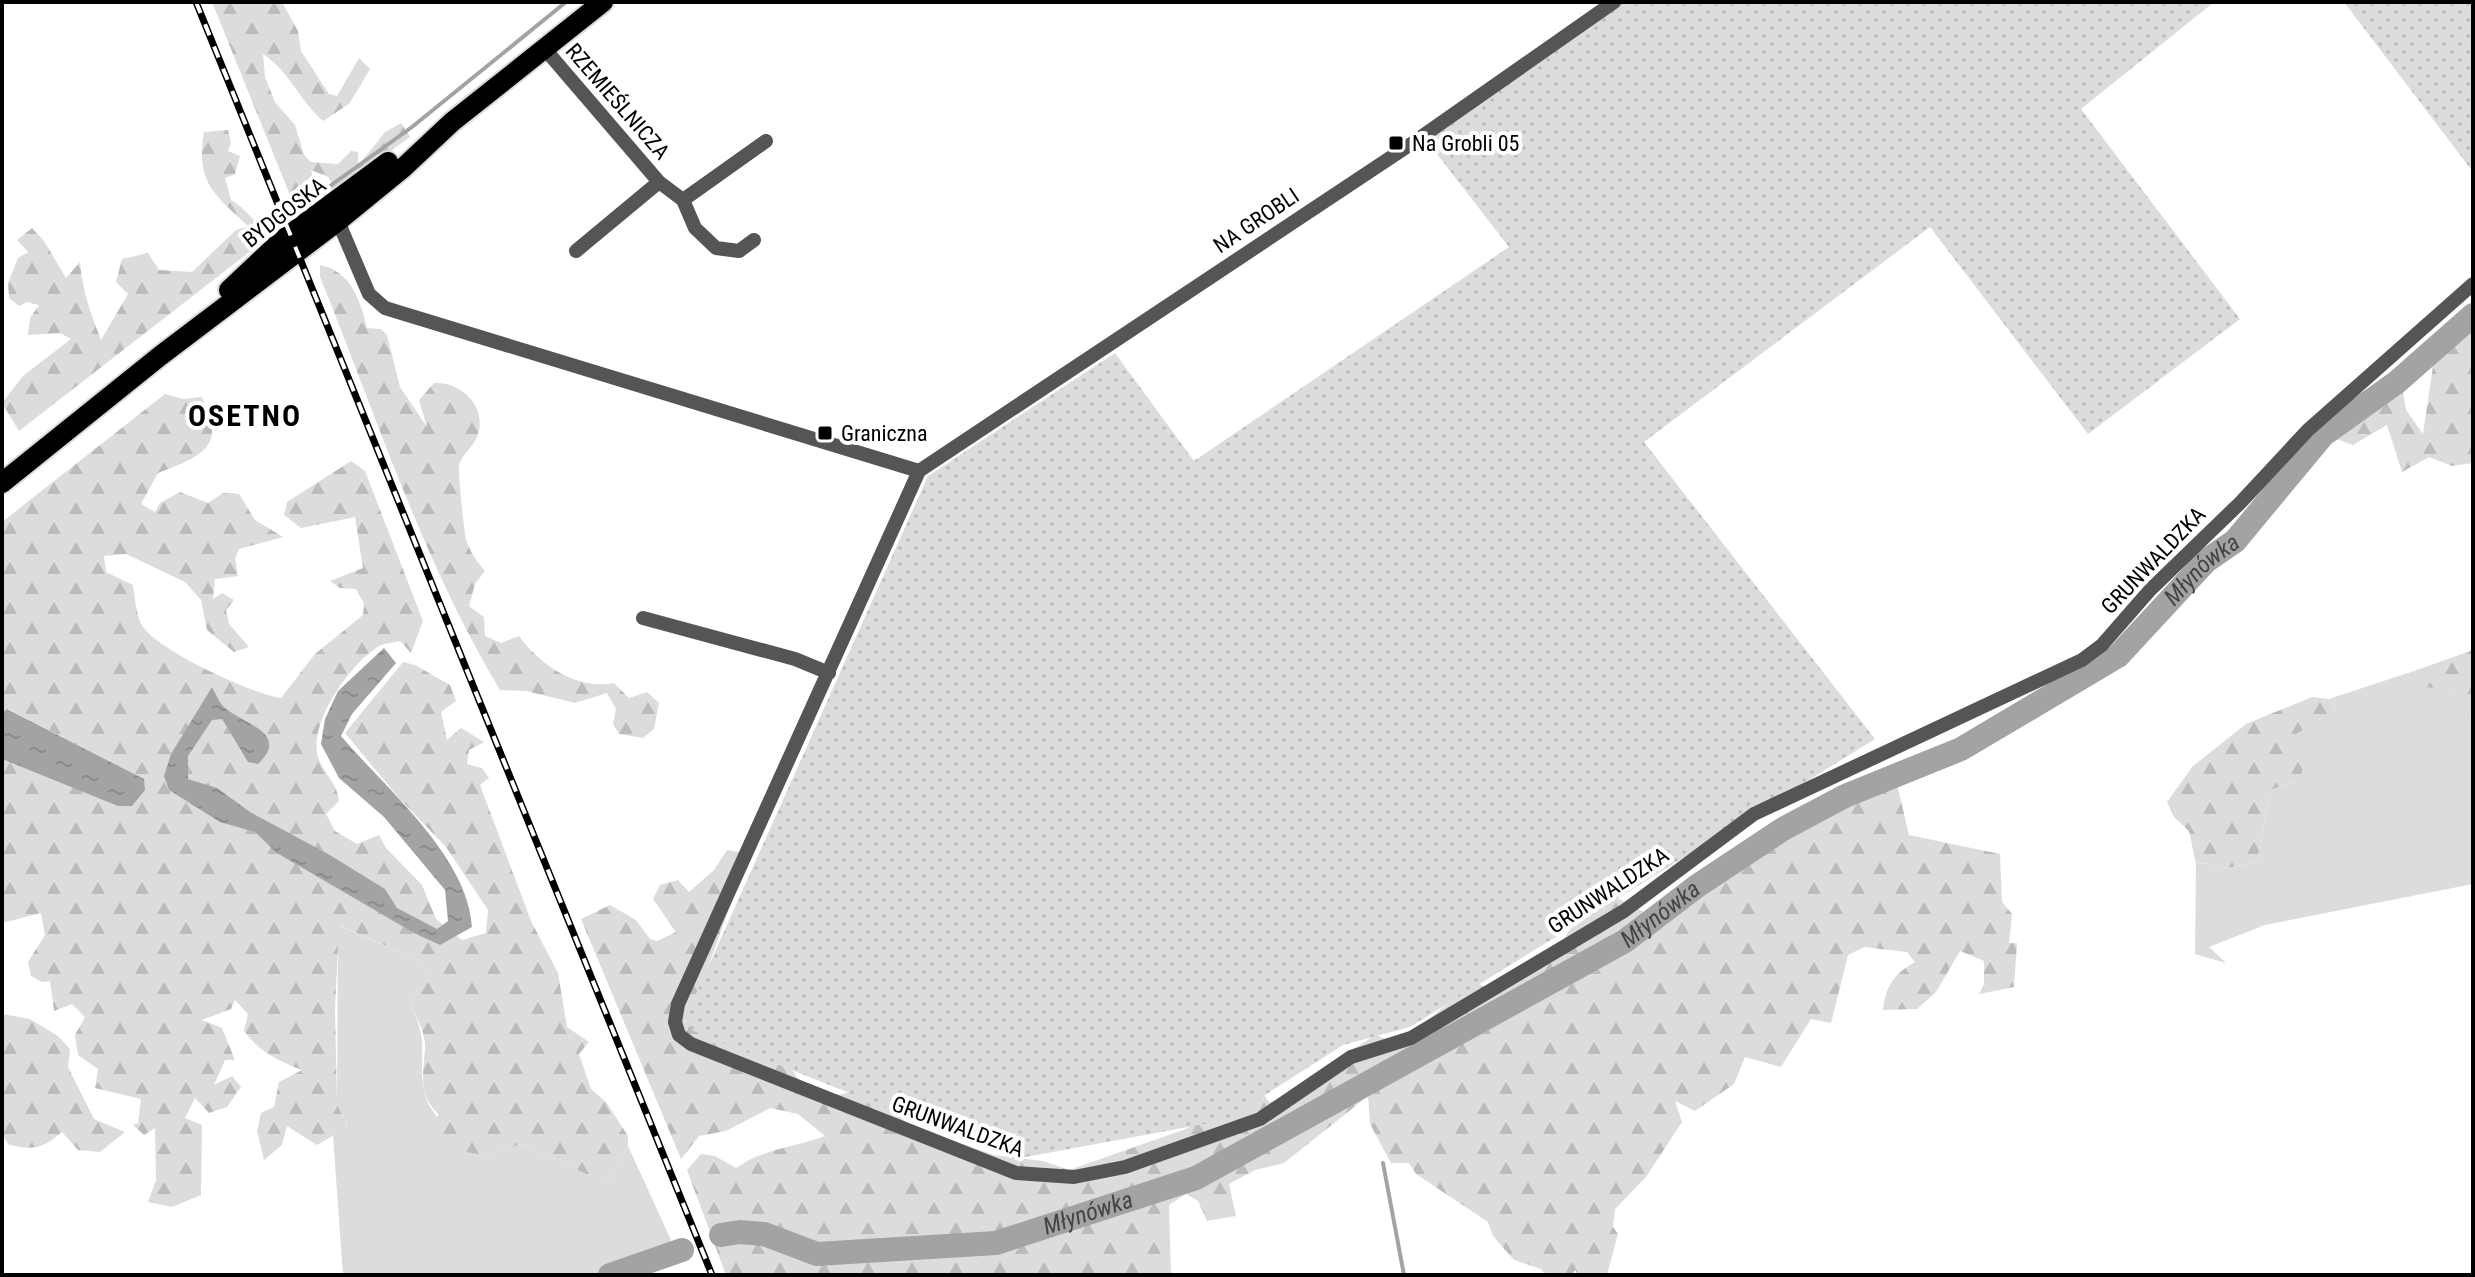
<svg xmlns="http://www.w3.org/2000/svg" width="2475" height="1277" font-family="'Roboto Condensed',sans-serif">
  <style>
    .green { fill: #dcdcdc }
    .forest { fill: url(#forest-firs) }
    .garden { fill: url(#garden-dots) }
    .water { fill: url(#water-ripples) }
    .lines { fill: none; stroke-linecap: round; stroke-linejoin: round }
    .stream { stroke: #a3a3a3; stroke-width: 4 }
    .river { stroke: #a3a3a3; stroke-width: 24 }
    .primary-casing { stroke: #dbdbdb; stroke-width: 24 }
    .street { stroke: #555; stroke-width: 14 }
    .primary { stroke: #000; stroke-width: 20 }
    .rail-casing { stroke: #000; stroke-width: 7 }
    .rail { stroke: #fff; stroke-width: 4; stroke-dasharray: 12; stroke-linecap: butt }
    .poi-dot { fill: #000; stroke: #fff; stroke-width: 3 }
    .labels { text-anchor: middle; stroke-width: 8; stroke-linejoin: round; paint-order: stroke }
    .street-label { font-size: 22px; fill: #000; stroke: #fff }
    .poi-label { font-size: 22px; fill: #000; stroke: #fff; text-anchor: start }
    .water-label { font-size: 24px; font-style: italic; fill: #444; stroke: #fff }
    .district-label { font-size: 30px; font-weight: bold; letter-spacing: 2px; fill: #000; stroke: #fff }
  </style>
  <defs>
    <pattern id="forest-firs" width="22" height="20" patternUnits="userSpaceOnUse" patternTransform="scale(2)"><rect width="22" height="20" fill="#dcdcdc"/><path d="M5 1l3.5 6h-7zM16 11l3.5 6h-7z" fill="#bbb"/></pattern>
    <pattern id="garden-dots" width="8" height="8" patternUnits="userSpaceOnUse" patternTransform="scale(2)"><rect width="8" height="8" fill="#dcdcdc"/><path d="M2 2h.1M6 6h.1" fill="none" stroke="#bbb" stroke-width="1.8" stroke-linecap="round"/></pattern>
    <pattern id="water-ripples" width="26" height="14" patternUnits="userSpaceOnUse" patternTransform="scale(2)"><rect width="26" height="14" fill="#a3a3a3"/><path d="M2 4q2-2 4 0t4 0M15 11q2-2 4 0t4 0" fill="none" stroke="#8b8b8b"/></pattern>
  </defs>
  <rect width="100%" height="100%" fill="#fff"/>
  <path class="green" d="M2414 671 2423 686 2455 690 2468 717 2473 715V884L2265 925 2209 947 2226 963 2195 954 2196 864 2206 863 2222 869 2257 862 2270 790 2298 781 2295 734 2337 709 2329 699Z
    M338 925 419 961 432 977 418 990 411 1007C432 1046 415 1061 426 1098 430 1111 453 1137 462 1150L487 1156 522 1144 586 1174 610 1179 628 1146 671 1240 665 1264 641 1275H343L333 1136 348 1126 337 1104Z"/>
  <path class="forest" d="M212 2H282L298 31 301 51 329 94 337 96 359 58 370 69 349 104 323 121C299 100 290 72 263 54L265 77 275 102 295 125 304 155 311 162 338 164 351 151 358 152V166L385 132 401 123 410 137 321 202 332 183 328 177 311 170C315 187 308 198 296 210Z
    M228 130 231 143 228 151 240 156 235 174 225 178 231 200C247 209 255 224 270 236L19 431 2 403 23 376 71 339 60 333 28 335 30 318 39 305 27 302 19 306 9 298 8 283 18 258 28 252 17 240 32 228 44 241 66 278 80 262C82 290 91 314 101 340L128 294 116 282 122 259 148 253 159 270 192 272 236 230 248 226C215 195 195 182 204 132Z
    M320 265C351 271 360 300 367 328L381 329 387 335 400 387 427 427 419 400 434 383C463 381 490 410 476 439 472 448 461 456 459 465 458 472 464 532 466 539 470 552 477 562 485 571L475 584 469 606 484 617 485 636 501 643 519 636C540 665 576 690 614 683L629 698 647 692 659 703 654 729 643 738 619 734 613 724 616 709 607 693 575 703 526 691 500 690C423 562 376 415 320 277Z
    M2473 304V463L2452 466 2429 457 2402 472 2387 425 2353 445 2328 436 2372 398 2399 369 2406 410 2423 434 2438 332Z
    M165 394 183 399 202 397C206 408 213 422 212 434 210 456 175 466 158 473L141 504 155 512 160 503 180 492 208 503 223 493 239 494 255 520 283 537 239 549 235 559 238 576 215 579 213 599 222 593 234 600 226 610 229 624 249 647 234 652 207 630 201 600 185 582 126 554 104 556 106 572 133 585C135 597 136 617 143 627 161 652 250 693 281 698L315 654 363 615 364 604 356 589 340 588 330 581 363 568 355 517 301 528 284 515 287 502 351 461 365 471 423 621 411 653 400 641C392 643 383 643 376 648 350 665 308 723 318 757 323 773 338 784 339 801L326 814 335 831 357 844 379 835 386 848 422 885 436 919 462 940 486 933 488 910 446 847 399 798 345 733 403 662 415 665 450 685 456 701 441 712 447 740 461 728 484 742 469 750 467 764 482 768 489 778 480 785 531 921 558 973 567 1027 589 1042 579 1054 591 1089 606 1102 628 1136V1146L610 1179 586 1174 522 1144 487 1156 432 1145 438 1114C418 1093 423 1076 425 1049 426 1034 418 1020 411 1007L418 990 431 976 419 961 339 925 335 1010 337 1104 348 1127 317 1145 287 1126 282 1145 264 1160 257 1131 261 1113 274 1107 279 1082 302 1070C277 1060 260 1052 244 1031L248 1014 235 1000 231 1009 202 1020 222 1028 235 1060H225L214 1085 232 1076 241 1087 227 1107 209 1113 195 1098 185 1118 202 1125 201 1195 172 1207 148 1202 156 1180 155 1128 144 1135 133 1125 138 1123 141 1099 95 1088 98 1069 78 1055 75 1035 85 1017 72 1004 54 1011 50 981 42 982 31 976 28 962 45 935 41 913 2 923V759L53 779H144L8 709 2 713V522Z
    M2473 650V715L2468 718 2455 690 2423 687 2414 671Z
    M2312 697 2329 699 2337 709 2296 734 2312 748 2298 781 2270 790 2257 862 2222 869 2206 863 2196 864 2189 831 2174 817 2167 802 2193 766 2246 724Z
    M1893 767 1909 835 2000 854 2002 902 2012 914 2009 943H2017L2014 987 1979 994 1984 984V961L1960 951 1936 992 1917 1009 1883 1010C1886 985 1894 974 1915 962L1907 952 1864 947 1848 955 1831 1023 1811 1019 1781 1067 1745 1057 1734 1084 1695 1111 1675 1101 1682 1122 1646 1177 1615 1209 1613 1227 1618 1234 1607 1275H1578L1575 1270 1572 1275H1546L1541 1269 1514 1260 1493 1236 1488 1222 1416 1174 1409 1163H1391L1370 1124 1368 1096 1284 1163 1255 1170 1229 1184 1236 1216 1207 1221 1198 1201 1186 1194 1169 1205 1171 1275H726L687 1170 701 1154 715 1156 736 1168C762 1149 795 1147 825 1136L798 1114 770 1108 726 1131 699 1136 681 1159 581 919 610 905 636 920 650 939 657 941 676 932 653 899 660 885 678 880 689 892 714 870 727 850 745 853 746 862 704 978 783 1056 800 1082 828 1096 858 1092 891 1110 913 1127 994 1155 1043 1161 1069 1170 1186 1129 1235 1102 1262 1092 1269 1102 1304 1095 1340 1057 1376 1035 1398 1044 1450 1002 1479 984 1493 994 1560 948 1569 930 1615 897 1648 914 1725 856 1792 816Z
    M2 1014 30 1019 58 1036 70 1049 68 1067 94 1119 125 1132 100 1152 78 1150 62 1132C42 1149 34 1150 9 1145L2 1135Z"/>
  <path class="garden" d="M1616 2H2214L2081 109 2240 319 2088 434 1930 227 1644 442 1875 739 1410 1027 1343 1045 1226 1120 1015 1159 691 1030 688 1012 928 476 1115 353 1194 461 1509 247 1423 136Z
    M2344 2H2473V172Z"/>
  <path class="water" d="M384 648 396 663 352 714 341 736C385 788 468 856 472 927L440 945 414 933 277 853 255 832 220 822 169 790 164 776 171 754 212 687C216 694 219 703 225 708 245 725 290 733 258 764L248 762 222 719 212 720 188 756V779L217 788 250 812 328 854 385 889 397 908 437 929 448 921 445 890 384 817 339 778 321 744 325 719 338 691Z
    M7 709 144 779 145 790 132 806H118L2 759V713Z"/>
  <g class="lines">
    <path class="stream" d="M312 199 412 127 566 2
      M1383 1163 1404 1275"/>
    <g class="river">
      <path id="s1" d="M721 1235 740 1232 764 1234 817 1254 996 1243 1196 1178 1625 941 1697 886 1783 829 1845 796 1961 749 2118 656 2206 561 2235 541 2323 435 2397 382 2473 315"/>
      <path d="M610 1275 682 1250"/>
    </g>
    <defs>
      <path id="primary" d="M229 290 281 241 388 162
        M2 483 160 356 338 221 403 168 452 122 603 2"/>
    </defs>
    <use href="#primary" class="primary-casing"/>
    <path class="street" d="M544 48 659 182 683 200 695 228 716 248 739 251 754 240
      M683 200 766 141
      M338 214V221L369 294 385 308 919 471
      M576 251 659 182
      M919 471 678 1004 675 1022 679 1035 691 1044 1016 1173 1074 1177 1125 1167 1260 1119 1351 1057 1411 1038 1624 911 1754 814 2082 660 2102 645 2150 590 2241 502 2308 430 2473 284
      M919 471 1414 142 1614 2
      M643 618 795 659 829 673"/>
    <use href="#primary" class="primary"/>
    <defs>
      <path id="rail" d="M196 2 712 1275"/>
    </defs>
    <use href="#rail" class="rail-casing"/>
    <use href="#rail" class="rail"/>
  </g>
  <g class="poi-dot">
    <rect x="1388" y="135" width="16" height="16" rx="4"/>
    <rect x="817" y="425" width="16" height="16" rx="4"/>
  </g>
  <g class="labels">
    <g class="street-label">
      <text transform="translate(618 101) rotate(49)" y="8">RZEMIEŚLNICZA</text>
      <text transform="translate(284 212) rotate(-38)" y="8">BYDGOSKA</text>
      <text transform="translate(1256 220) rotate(-34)" y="8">NA GROBLI</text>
      <text transform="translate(2153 560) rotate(-46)" y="8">GRUNWALDZKA</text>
      <text transform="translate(1608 890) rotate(-33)" y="8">GRUNWALDZKA</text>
      <text transform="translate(958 1126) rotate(20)" y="8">GRUNWALDZKA</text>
    </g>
    <g class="poi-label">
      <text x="1412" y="151">Na Grobli 05</text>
      <text x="841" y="441">Graniczna</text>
    </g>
    <g class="water-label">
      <text dy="8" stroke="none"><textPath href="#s1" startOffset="1672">Młynówka</textPath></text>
      <text dy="8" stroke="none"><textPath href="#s1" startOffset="1024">Młynówka</textPath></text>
      <text dy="8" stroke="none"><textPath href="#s1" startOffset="376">Młynówka</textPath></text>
    </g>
    <g class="district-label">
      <text x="245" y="426">OSETNO</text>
    </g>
  </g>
  <rect width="2475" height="1277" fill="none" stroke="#000000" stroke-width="8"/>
</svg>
